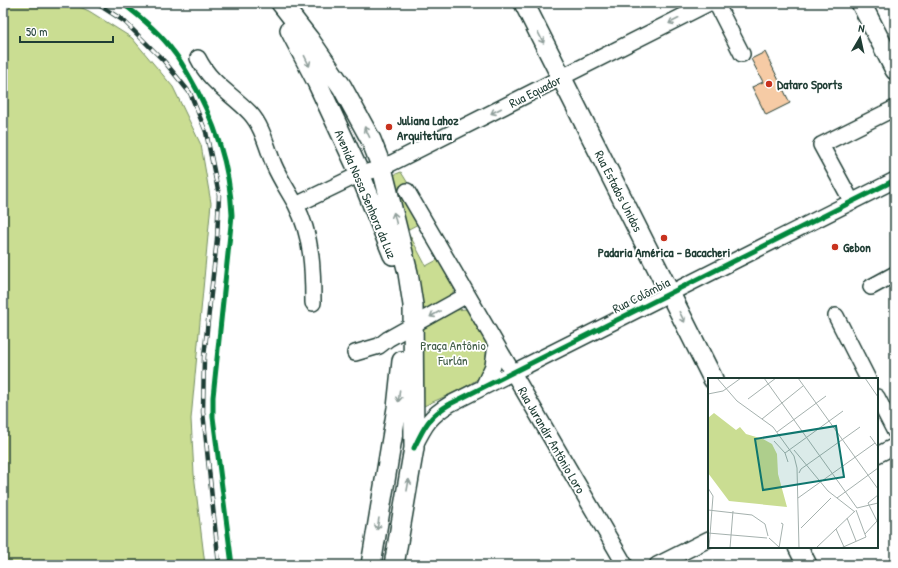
<svg xmlns="http://www.w3.org/2000/svg" width="898" height="568" font-family="'Patrick Hand',sans-serif">
  <style>
    .green { fill: #cadd92; stroke: #748d63 }
    .building { fill: #f6cba5; stroke: #1f3d34 }
    .lines { fill: none; stroke-linecap: round; stroke-linejoin: round }
    .minor-casing { stroke: #1f3d34; stroke-width: 18 }
    .major-casing { stroke: #1f3d34; stroke-width: 22 }
    .minor { stroke: #fff; stroke-width: 15 }
    .major { stroke: #fff; stroke-width: 19 }
    .rail-casing { stroke: #1f3d34; stroke-width: 4.5 }
    .rail { stroke: #fff; stroke-width: 3; stroke-dasharray: 9; stroke-linecap: butt }
    .cycleway-casing { stroke: #fff; stroke-width: 8 }
    .cycleway { stroke: #00873e; stroke-width: 5 }
    .oneway { stroke: #8f9e9a }
    .poi-dot { fill: #c8321e; stroke: #fff; stroke-width: 1.5 }
    .labels { text-anchor: middle; stroke-width: 3.5; stroke-linejoin: round; paint-order: stroke }
    .poi-label { font-size: 13px; font-weight: bold; fill: #1f3d34; stroke: #fff; text-anchor: start }
    .street-label { font-size: 13px; fill: #1f3d34; stroke: #fff }
    .park-label { font-size: 13px; fill: #415d47; stroke: #fff }
    .inset-road { fill: none; stroke: #a5b1ae; stroke-width: 1 }
    .view { fill: #0f766e; fill-opacity: 0.15; stroke: #0f766e; stroke-width: 2 }
    .inset-edge { fill: none; stroke: #1f3d34; stroke-width: 2 }
  </style>
  <rect width="100%" height="100%" fill="#fff"/>
  <filter id="ink" filterUnits="userSpaceOnUse"><feTurbulence type="fractalNoise" baseFrequency=".025" numOctaves="2"/><feDisplacementMap in="SourceGraphic" scale="8" xChannelSelector="R" yChannelSelector="G"/><feConvolveMatrix kernelMatrix="1 2 1 2 8 2 1 2 1" color-interpolation-filters="sRGB"/></filter>
  <g filter="url(#ink)">
    <path class="green" d="M3 3H71L89 11 132 38 173 87 201 145 211 203 191 419 194 474 205 565H3Z
      M401 172 409 185 420 223 407 230 426 266 439 259C444 266 449 274 453 281 461 299 429 310 418 317L391 176Z
      M465 309C475 313 478 323 483 332 491 346 491 369 476 380 461 391 435 400 418 409V331L457 310Z"/>
    <path class="building" d="M765 52 790 103 766 115 752 87 763 82 751 59Z"/>
    <g class="lines">
      <defs>
        <path id="minor" d="M716 3 742 54
          M198 58C211 84 231 93 250 113 263 127 267 148 274 165 280 179 289 192 296 205 312 236 313 269 313 303
          M407 191 625 565
          M852 202 821 145 895 108
          M296 205 360 174 382 168 709 3
          M871 287 895 274
          M836 316 868 379
          M355 353 379 346 388 339 467 295
          M483 387 493 366 496 344
          M877 397 895 432
          M415 445C425 425 430 416 450 404L895 180
          M877 455 895 446
          M657 565 709 539"/>
        <path id="major" d="M281 3 309 39 342 87 371 140 382 168 408 273 413 305 414 448 394 565
          M524 3 713 379
          M861 3 895 70
          M290 30 317 82 360 174 393 255
          M798 547 807 565
          M371 565 397 408 402 361"/>
      </defs>
      <use href="#minor" class="minor-casing"/>
      <use href="#major" class="major-casing"/>
      <use href="#minor" class="minor"/>
      <use href="#major" class="major"/>
      <defs>
        <path id="rail" d="M96 3 124 21 164 61 190 93 206 132 219 195 217 239 204 357 203 412 219 565"/>
      </defs>
      <use href="#rail" class="rail-casing"/>
      <use href="#rail" class="rail"/>
      <defs>
        <path id="cycleway" d="M122 3C141 17 159 32 173 51 179 58 183 66 188 74 214 118 230 163 232 215L213 397V417L232 565
          M414 448C424 427 429 416 450 404L895 180"/>
      </defs>
      <use href="#cycleway" class="cycleway-casing"/>
      <use href="#cycleway" class="cycleway"/>
    </g>
    <defs><path id="oneway-shaft" d="M-6 0H5M1.5-3L5.5 0L1.5 3" fill="none" stroke-width="1.6" stroke-linecap="round" stroke-linejoin="round"/></defs>
    <g class="oneway">
      <use href="#oneway-shaft" transform="translate(674 21) rotate(153)"/>
      <use href="#oneway-shaft" transform="translate(541 38) rotate(63)"/>
      <use href="#oneway-shaft" transform="translate(307 61) rotate(64)"/>
      <use href="#oneway-shaft" transform="translate(496 111) rotate(153)"/>
      <use href="#oneway-shaft" transform="translate(367 132) rotate(-116)"/>
      <use href="#oneway-shaft" transform="translate(395 218) rotate(-104)"/>
      <use href="#oneway-shaft" transform="translate(435 314) rotate(150)"/>
      <use href="#oneway-shaft" transform="translate(682 317) rotate(63)"/>
      <use href="#oneway-shaft" transform="translate(399 396) rotate(96)"/>
      <use href="#oneway-shaft" transform="translate(408 485) rotate(-80)"/>
      <use href="#oneway-shaft" transform="translate(378 524) rotate(99)"/>
    </g>
  </g>
  <g class="poi-dot">
    <circle cx="769" cy="84" r="4"/>
    <circle cx="389" cy="127" r="4"/>
    <circle cx="664" cy="238" r="4"/>
    <circle cx="835" cy="247" r="4"/>
  </g>
  <g class="labels">
    <g class="poi-label">
      <text x="777" y="89">Dataro Sports</text>
      <text x="397" y="125">Juliana Lahoz<tspan x="397" dy="15">Arquitetura</tspan></text>
      <text x="843" y="252">Gebon</text>
      <text x="664" y="257" text-anchor="middle">Padaria América - Bacacheri</text>
    </g>
    <g class="street-label">
      <text transform="translate(535 91) rotate(-27)" y="5">Rua Equador</text>
      <text transform="translate(619 191) rotate(63)" y="5">Rua Estados Unidos</text>
      <text transform="translate(366 194) rotate(67)" y="5">Avenida Nossa Senhora da Luz</text>
      <text transform="translate(641 295) rotate(-27)" y="5">Rua Colômbia</text>
      <text transform="translate(552 440) rotate(60)" y="5">Rua Jurandir Antônio Loro</text>
    </g>
    <g class="park-label">
      <text x="453" y="350">Praça Antônio<tspan x="453" dy="15">Furlán</tspan></text>
    </g>
  </g>
  <g transform="translate(708 378)">
    <rect width="170" height="170" fill="#fff"/>
    <path d="M6 35 28 52 32 49 38 56 55 61 64 66 69 76 70 96 79 129 21 123 0 95V40Z" fill="#cadd92"/>
    <path class="inset-road" d="M9 0 29 23 65 49 86 78 89 90 91 170M56 0 149 130 170 125M90 0 170 111M157 0 170 19M0 16 15 13 33 0M40 21 68 0M54 41 95 8M69 54 118 18M162 58 170 69M66 63 77 75 80 84M86 72 120 113 147 134M77 75 135 33M91 95 93 91 152 49M0 110 5 118 1 170M90 120 167 65M129 120 170 90M0 132 44 137 57 146 60 158M139 140 148 163M93 150 123 120M128 151 136 169M0 155 59 160M157 156 169 143 160 125 170 117M61 160 71 169M22 170 25 133M71 170 75 146 73 145M108 170 147 133M133 170 158 159 148 132"/>
    <path class="view" d="M128 48 136 99 55 112 47 61Z"/>
    <rect width="170" height="170" class="inset-edge"/>
  </g>
  <rect width="898" height="568" fill="none" stroke="#fff" stroke-width="16"/>
  <rect x="8" y="8" width="882" height="552" fill="none" stroke="#1f3d34" stroke-width="1.5" filter="url(#ink)"/>
  <g transform="translate(860 38) rotate(9)" stroke="#ffffff" stroke-width="3" paint-order="stroke">
  <path d="M0-3L7 15L0 10L-7 15Z" fill="#1f3d34"/>
  <text y="-6" font-size="11" font-weight="bold" text-anchor="middle" fill="#1f3d34">N</text>
  </g>
  <path d="M20 36v6h93v-6" fill="none" stroke="#1f3d34" stroke-width="2"/>
  <text x="26" y="36" font-size="12" fill="#1f3d34" stroke="#ffffff" stroke-width="3" paint-order="stroke">50 m</text>
</svg>
